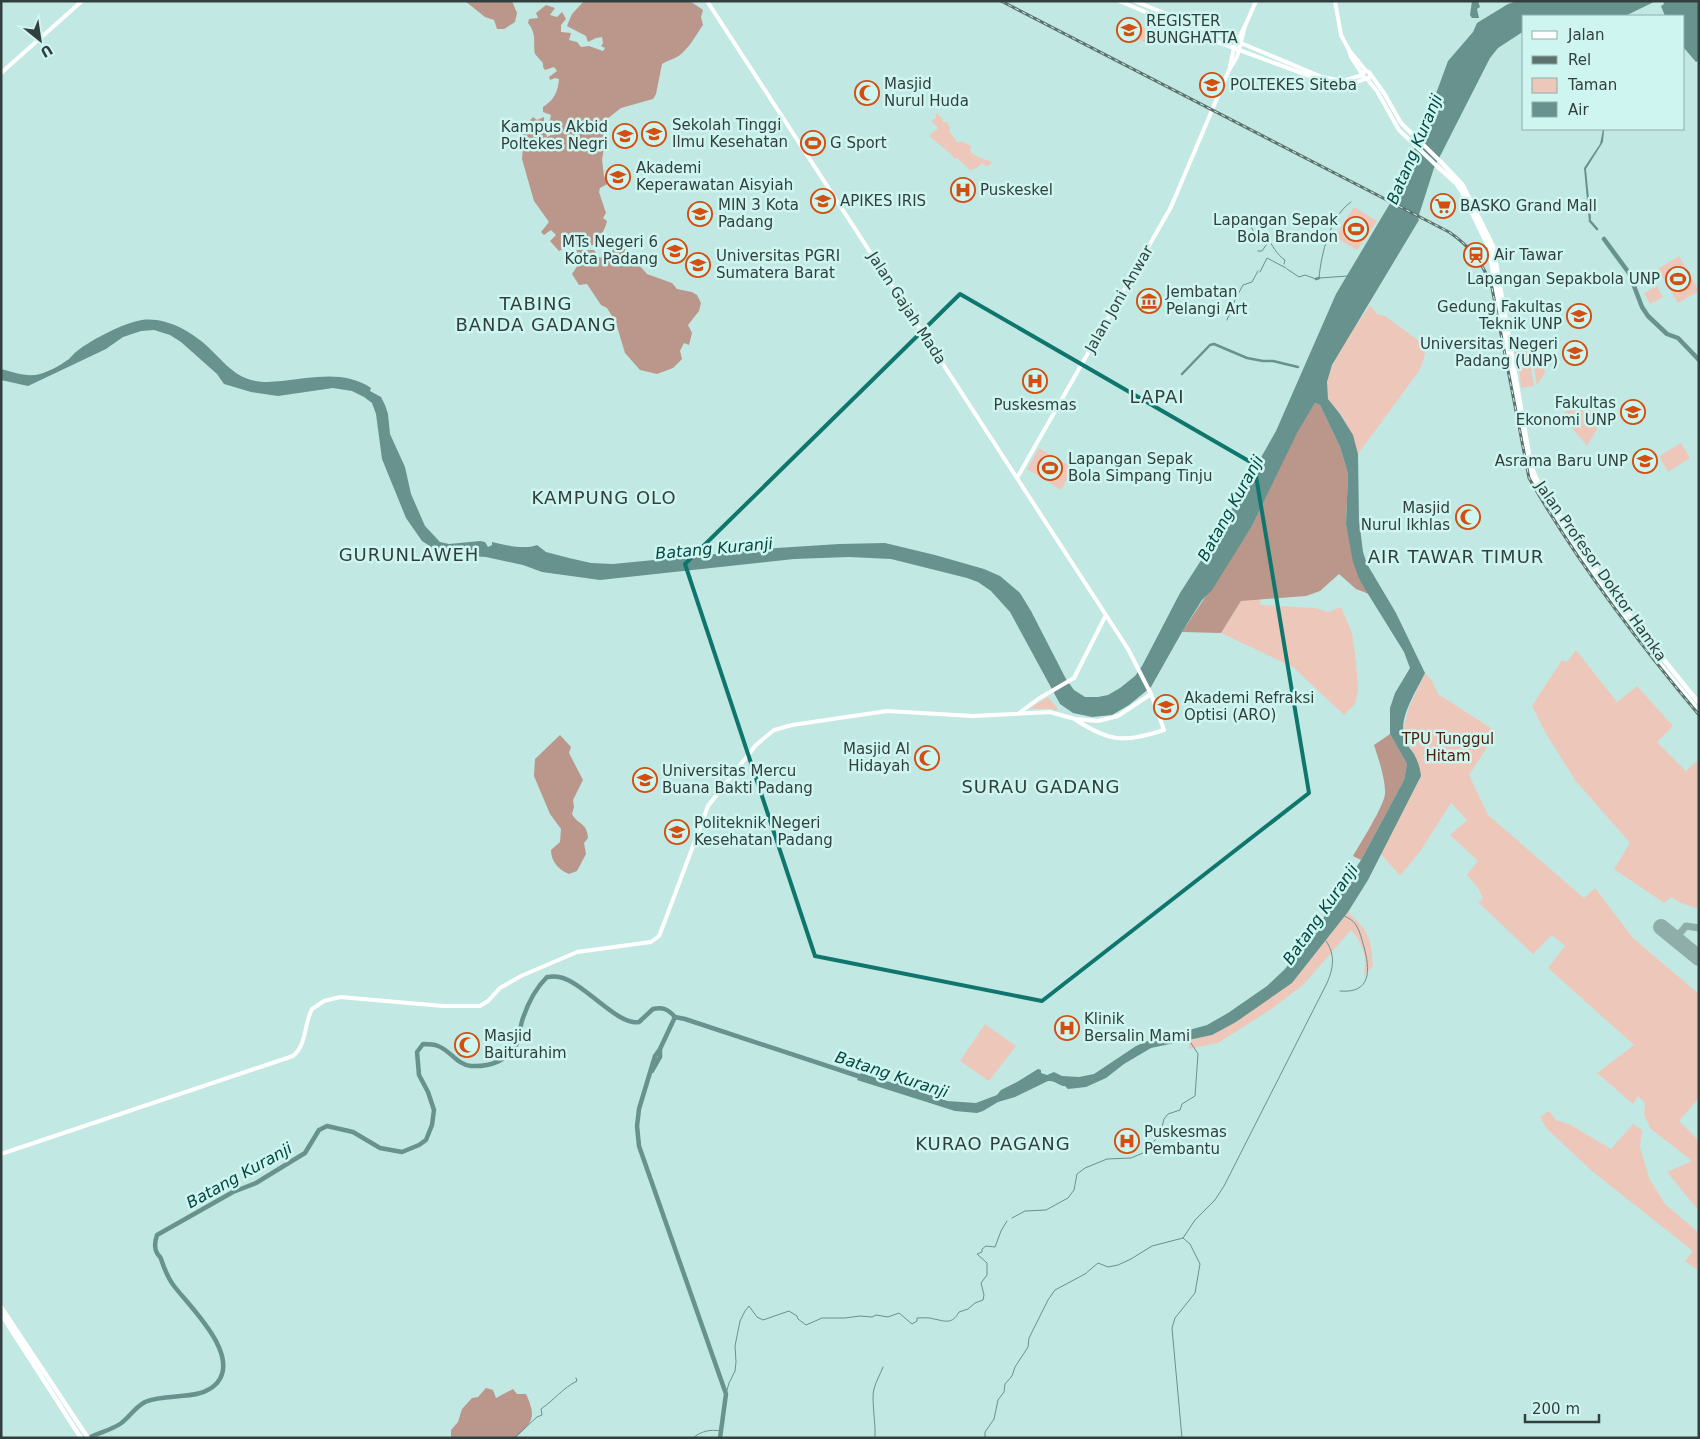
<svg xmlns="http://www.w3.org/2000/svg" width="1700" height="1439" font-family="'DejaVu Sans',sans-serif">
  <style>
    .green { fill: #edc8ba }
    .forest { fill: #ba978a }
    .water { fill: #68928d }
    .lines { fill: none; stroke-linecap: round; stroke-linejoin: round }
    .stream { stroke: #68928d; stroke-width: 1 }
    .canal { stroke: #68928d; stroke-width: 2.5 }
    .river { stroke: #68928d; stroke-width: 4.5 }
    .taxiway { stroke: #8fada9; stroke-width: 7 }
    .runway { stroke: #8fada9; stroke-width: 16 }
    .major { stroke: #fff; stroke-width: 4 }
    .highway { stroke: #fff; stroke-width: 4.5 }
    .rail-casing { stroke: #5c726f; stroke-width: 3 }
    .rail { stroke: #cff5f0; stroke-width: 1; stroke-dasharray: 4; stroke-linecap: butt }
    .marked { fill: none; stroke: #0f766e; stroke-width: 4; stroke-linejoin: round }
    .labels { text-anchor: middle; stroke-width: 5; stroke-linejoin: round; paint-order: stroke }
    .poi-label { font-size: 15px; fill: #31403e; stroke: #cff5f0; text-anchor: start }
    .street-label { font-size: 15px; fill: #31403e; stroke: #cff5f0 }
    .park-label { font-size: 15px; fill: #4d1e0c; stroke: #cff5f0 }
    .water-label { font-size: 16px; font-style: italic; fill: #044742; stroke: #cff5f0 }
    .quarter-label { font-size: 18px; letter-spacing: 1px; fill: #31403e; stroke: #cff5f0 }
  </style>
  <rect width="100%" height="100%" fill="#c2e8e3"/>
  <path class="green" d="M1140 26 1150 30 1145 42 1134 38Z
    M936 113 943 119 942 122H947L950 128 949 131 957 142H963L971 146 970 152 980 158 993 162 987 167 982 163 977 168 970 170 957 158 955 159 951 154 929 136 938 128 931 121 936 118Z
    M1354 207 1377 221 1357 250 1335 237Z
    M1679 256 1699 291 1678 303 1658 269Z
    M1657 286 1663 297 1650 304 1644 293Z
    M1370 305 1377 314 1385 316 1422 343 1425 351 1424 358 1419 371 1358 454C1354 440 1349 428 1341 415 1338 410 1333 406 1329 400 1316 377 1357 325 1370 305Z
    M1528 350 1534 386 1521 388 1519 368 1517 367 1514 352Z
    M1532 356 1544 367 1545 373 1537 385Z
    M1580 395 1606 414 1587 446 1562 416Z
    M1681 443 1690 458 1668 472 1659 456Z
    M1039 448 1073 468 1061 490 1027 469Z
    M1261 598 1260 605 1315 608 1328 612 1341 607 1352 633 1356 662 1358 691 1355 704 1344 715 1293 667 1221 633 1241 601Z
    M1576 650 1617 702 1637 686 1673 726 1657 742 1686 771 1697 761 1699 762V909L1681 903 1671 897 1664 903 1614 869 1630 843 1575 780 1545 732 1532 706 1562 660 1567 662Z
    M1425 673 1432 681 1438 694 1497 732 1469 775 1488 815 1584 898 1595 888 1633 938 1699 994V1101L1697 1100 1679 1121 1699 1141V1211L1667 1172 1692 1161 1651 1129 1644 1115 1645 1103 1638 1096 1633 1104 1597 1073 1634 1045 1548 968 1565 946 1552 935 1533 954 1478 902 1483 898 1478 888 1467 875 1478 861 1450 835 1467 820 1451 803 1421 850 1400 876 1381 854 1421 776 1414 754 1405 740 1403 729 1409 707Z
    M1048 697 1058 709 1056 711 1051 709H1029Z
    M1348 912C1369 931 1371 938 1373 966L1364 975C1367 957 1363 943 1351 930L1303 985 1270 1010 1218 1043 1189 1049 1188 1040 1212 1035 1292 983Z
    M985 1024 1016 1046 989 1081 960 1061Z
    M1549 1111 1556 1120 1569 1124 1611 1149 1633 1124 1642 1130 1640 1147 1649 1178 1665 1204 1699 1233V1271L1685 1261 1693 1251 1593 1172 1547 1129 1540 1117Z"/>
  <path class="forest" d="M465 1H512L517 13 515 22 504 29H497L494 20 485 17Z
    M584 1H690L703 10 701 17 703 25C696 35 690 47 680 55 675 59 668 60 662 64L656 94 653 99 621 108 602 123 605 143 602 160 604 176 609 183 600 188 599 192 606 213 603 218 607 221C605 230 600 235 599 244 583 248 576 241 559 251L550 241 556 235 551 230 544 235 541 232 549 222 534 201 522 159 523 148H519L526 125 533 117 537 120 544 117V126L547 137 551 135H555L549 124 551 115 543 112V107C554 100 558 92 559 79L555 78 550 80 549 77 557 71 554 67 545 70 543 67V63L535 54C533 42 537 34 528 23L529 19 538 18 536 13 546 5 555 8 550 15 557 17 562 12 566 19 561 25V32L571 33 569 40 577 42 581 47 589 46 603 51 605 48 601 46 603 43 602 37 596 38 588 42 586 36 567 26 572 14Z
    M614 249H625L647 274 672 283 677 289 692 292 697 295 701 303 699 311 688 325 692 333 689 345 684 343 680 351 682 359 673 368 657 374 640 370 625 353 616 323 612 316 607 308 601 305 587 284 579 285 572 274 580 262 576 250H594L598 257 604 258Z
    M1315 403 1320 405 1340 447 1348 474 1346 524 1360 581 1369 594 1356 589 1339 574 1320 591 1306 596 1241 601 1221 633 1182 632 1252 526 1297 431Z
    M1390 734 1407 764 1404 780 1361 860 1353 856C1360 844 1384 806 1385 794 1386 781 1378 757 1374 745Z
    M560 735 571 747 569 753 583 780 573 800 574 807 572 814C578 825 587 822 588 838L584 843 586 854 577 871 569 874C559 870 551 862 551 850L560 842 561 829 550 814 534 776 535 759Z
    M486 1388 493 1390 496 1398 513 1389 517 1394H526C536 1416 534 1422 515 1438H451V1430L458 1422 462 1409 472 1398 478 1397Z"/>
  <path class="water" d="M1472 1H1478L1480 7 1477 9 1479 18H1472L1470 15Z
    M1517 1H1656L1625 16H1524V31L1498 48 1490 58 1434 168 1418 218 1419 220 1332 365 1327 382 1328 399 1340 414 1353 435 1358 454 1359 520 1363 552 1367 564 1396 613 1425 673C1416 692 1397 719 1405 740 1407 746 1411 749 1414 754 1418 761 1420 768 1421 776L1368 880 1348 912 1292 983 1236 1022 1212 1035 1151 1048 1124 1064 1106 1078 1086 1087 1068 1089 1065 1086C1059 1086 1055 1080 1048 1081L1015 1097 998 1102 983 1111 977 1113 955 1111 857 1080 861 1073 893 1083H901L947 1101 976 1103 997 1095 1001 1090 1017 1082 1038 1069 1041 1070V1073L1047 1075 1054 1072 1062 1076 1079 1077 1094 1074 1136 1046 1159 1036 1182 1032 1207 1025 1228 1013 1267 986 1285 969 1330 909 1361 860 1404 780 1407 764 1390 734V708L1395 693 1410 668 1404 652 1360 581 1353 562 1346 524 1348 474 1340 447 1320 405 1315 403 1298 431 1252 526 1212 590 1202 600 1182 632 1151 687 1129 705 1112 715 1092 717 1073 713 1060 704 1010 612 991 591 978 582 967 578 891 559 849 557 794 559 600 580 542 572 523 565 486 557 452 555 436 550 422 541 406 518 382 459 376 414 372 403 364 397 352 391 333 388 278 396 251 392 224 384 217 374 181 342 170 335 154 330 141 331 123 337 106 349 28 386 1 380V369C12 372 23 376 35 375 45 374 61 365 69 359 72 356 74 353 77 351 93 339 123 323 142 320 166 317 190 331 207 346 221 359 231 373 248 379 259 383 272 382 282 381 313 378 344 370 371 388L370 391 381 397 385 405 388 414 390 434 405 467 411 494 425 526 440 542 449 544 480 541 485 542 488 547 492 545V542C506 545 524 550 537 545L546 552 569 558 591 563 613 564 777 548 839 544 885 543 935 555 984 569 1000 576 1020 593 1031 611 1066 679 1074 690 1085 697H1098L1108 695 1120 688 1135 676 1142 666 1180 593 1216 537 1276 431 1336 294 1392 200 1423 129 1448 61 1473 32 1477 23 1508 4Z
    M1663 1H1699V61L1696 62 1684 48V16H1665L1661 6 1664 4Z
    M1603 129 1604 131 1603 142 1586 169 1591 219 1589 222 1584 168 1600 144Z"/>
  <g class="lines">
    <path class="stream" d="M1251 227 1254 232 1267 237C1272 245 1277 255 1285 260L1284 264
      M1258 251H1262L1269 241
      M1287 269 1299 277 1305 275 1316 279
      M1260 272 1267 258 1286 268
      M1348 276 1319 278C1321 255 1330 216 1351 202
      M1236 298 1243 285 1252 282 1258 271
      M1231 309 1235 300
      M1227 320 1230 312
      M1340 991C1372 994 1370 969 1364 947 1362 940 1360 931 1356 925 1353 920 1348 918 1343 915
      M1012 1218 1025 1211 1046 1210 1068 1198 1074 1190 1077 1174 1085 1168 1107 1159 1131 1158 1143 1153 1155 1140 1162 1127 1164 1119 1168 1114 1180 1110 1182 1104 1195 1096 1198 1054 1189 1040
      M726 1394 729 1383 735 1371 736 1362 735 1346 740 1321 745 1311 749 1306 757 1317 763 1320 789 1311 797 1316 798 1319 806 1325 822 1318H845L860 1316 872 1317 876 1315 888 1317 899 1313 912 1324 917 1321V1318C922 1318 929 1317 934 1319 945 1321 952 1325 959 1312L968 1309 975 1303 983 1300 984 1295 981 1283 987 1275V1263L977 1254 982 1252V1249L986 1246 995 1247 1001 1231 1007 1221
      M514 1438 537 1417 542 1415 541 1409C554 1400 563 1388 577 1381L576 1378
      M693 1438C701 1431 711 1429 721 1431
      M875 1438C876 1424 871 1398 874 1389 876 1381 880 1375 883 1367
      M985 1438V1432L994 1419 998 1400 1004 1392 1005 1384 1012 1376 1015 1367 1028 1347 1029 1338 1048 1300 1055 1290 1085 1274 1098 1263 1108 1267 1118 1265 1131 1259 1152 1246 1183 1238 1195 1220 1215 1200 1224 1186 1327 983C1333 969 1336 955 1326 941
      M1182 1438 1172 1328 1175 1318 1195 1293 1200 1264 1190 1244 1183 1238"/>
    <path class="canal" d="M1590 221 1597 229
      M1316 279 1319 278
      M1182 374 1210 345 1214 344 1247 358 1263 361H1273L1298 367"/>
    <path class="river" d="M1604 239 1629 273 1642 307 1648 316 1667 334 1678 338 1699 360
      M675 1017 660 1049 655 1056 639 1109 637 1126 639 1146 726 1394 720 1438
      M652 1071 660 1057V1049
      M89 1438C98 1433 111 1430 120 1424 129 1418 135 1407 145 1402 168 1392 200 1402 217 1383 241 1355 190 1307 174 1286 167 1277 165 1270 161 1259 160 1255 159 1257 157 1253 154 1248 155 1241 157 1235L233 1192 256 1183 305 1153 319 1130 327 1126 353 1132 380 1148 402 1152 419 1145 426 1140 432 1125 434 1110 428 1092 419 1075 417 1052 423 1044C428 1044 434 1044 438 1046 451 1051 456 1064 471 1066 489 1067 509 1061 517 1043 520 1036 520 1028 522 1021 527 1005 535 989 547 977 550 977 555 976 559 977 583 981 617 1026 639 1022L653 1009C663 1007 668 1009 675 1017L685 1019 864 1078"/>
    <path class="taxiway" d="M1675 939 1686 926 1699 928"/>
    <path class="runway" d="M1661 927 1699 958"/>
    <path class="major" d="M707 1 1128 649 1151 694 1164 730C1125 742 1111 743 1076 720
      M1119 1 1215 41 1334 85H1349L1365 79
      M1134 1 1248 46 1322 77 1343 81 1362 75
      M1335 1 1341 35 1349 50 1366 71
      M1349 50 1351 57 1362 74
      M1230 66 1234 48 1245 26 1256 1
      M1 73 82 1
      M1370 75 1369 78 1366 79 1362 75 1365 71 1369 72 1384 93 1401 123 1441 162
      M1367 79 1377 91 1399 130 1438 167
      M1017 478 1171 207 1229 70 1237 57 1245 26
      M1018 714 1038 699 1074 678 1106 615
      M1 1154 293 1056C307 1045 304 1023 312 1009L324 1001 340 997 443 1006H480L488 1001 500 988 521 976 577 952 651 942 659 936 663 926 708 806 756 745 774 730 792 725 887 711 973 716 1050 712 1075 719 1098 721 1118 716 1151 694"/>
    <path class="highway" d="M1441 162 1462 184 1493 246 1530 461C1535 483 1551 503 1564 521 1604 585 1651 645 1699 703
      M1438 167 1456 183 1462 192 1489 248 1520 430 1531 476 1582 557 1621 612 1658 662 1699 711
      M1 1307 88 1438
      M1 1314 81 1438"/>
    <defs>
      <path id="rail" d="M1001 1 1449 232C1470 246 1484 264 1492 288L1529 478C1577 562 1636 640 1699 715"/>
    </defs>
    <use href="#rail" class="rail-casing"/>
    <use href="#rail" class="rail"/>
  </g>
  <path class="marked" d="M960 294 1254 464 1309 793 1042 1001 815 956 685 564Z"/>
  <defs>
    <symbol id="university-ring" viewBox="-11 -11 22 22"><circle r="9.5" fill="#cff5f0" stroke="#d34e0f" stroke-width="1.5"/><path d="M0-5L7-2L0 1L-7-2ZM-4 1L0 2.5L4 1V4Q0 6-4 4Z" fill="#d34e0f"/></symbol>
    <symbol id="mosque-ring" viewBox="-11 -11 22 22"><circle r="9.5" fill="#cff5f0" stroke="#d34e0f" stroke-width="1.5"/><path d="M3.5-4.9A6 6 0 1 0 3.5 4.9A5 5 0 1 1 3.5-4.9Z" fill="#d34e0f"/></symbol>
    <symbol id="stadium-ring" viewBox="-11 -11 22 22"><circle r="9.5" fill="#cff5f0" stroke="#d34e0f" stroke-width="1.5"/><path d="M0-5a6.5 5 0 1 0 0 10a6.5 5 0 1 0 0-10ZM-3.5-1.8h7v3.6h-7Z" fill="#d34e0f"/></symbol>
    <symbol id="hospital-ring" viewBox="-11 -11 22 22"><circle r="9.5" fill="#cff5f0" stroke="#d34e0f" stroke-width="1.5"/><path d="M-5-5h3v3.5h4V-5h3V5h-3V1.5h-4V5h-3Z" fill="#d34e0f"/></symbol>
    <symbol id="supermarket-ring" viewBox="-11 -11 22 22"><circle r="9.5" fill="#cff5f0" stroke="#d34e0f" stroke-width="1.5"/><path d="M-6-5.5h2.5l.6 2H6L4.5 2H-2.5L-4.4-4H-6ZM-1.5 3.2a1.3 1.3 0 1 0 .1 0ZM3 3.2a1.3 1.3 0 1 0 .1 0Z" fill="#d34e0f"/></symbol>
    <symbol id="school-ring" viewBox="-11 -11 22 22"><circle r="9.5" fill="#cff5f0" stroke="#d34e0f" stroke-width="1.5"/><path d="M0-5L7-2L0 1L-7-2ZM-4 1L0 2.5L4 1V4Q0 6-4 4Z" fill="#d34e0f"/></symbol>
    <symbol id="station-ring" viewBox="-11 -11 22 22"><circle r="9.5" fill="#cff5f0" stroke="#d34e0f" stroke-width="1.5"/><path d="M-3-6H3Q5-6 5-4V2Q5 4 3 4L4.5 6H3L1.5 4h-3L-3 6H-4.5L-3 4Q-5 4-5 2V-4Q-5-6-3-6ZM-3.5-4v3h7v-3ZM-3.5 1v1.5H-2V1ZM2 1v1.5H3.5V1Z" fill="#d34e0f"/></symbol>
    <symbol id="museum-ring" viewBox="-11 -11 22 22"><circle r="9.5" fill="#cff5f0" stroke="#d34e0f" stroke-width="1.5"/><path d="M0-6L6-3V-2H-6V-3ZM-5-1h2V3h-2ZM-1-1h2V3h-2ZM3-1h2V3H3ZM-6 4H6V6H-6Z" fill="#d34e0f"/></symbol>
  </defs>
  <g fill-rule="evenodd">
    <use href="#university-ring" x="1115" y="16" width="28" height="28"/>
    <use href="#university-ring" x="1198" y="71" width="28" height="28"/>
    <use href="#mosque-ring" x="853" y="79" width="28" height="28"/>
    <use href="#university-ring" x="640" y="120" width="28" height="28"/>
    <use href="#university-ring" x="611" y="122" width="28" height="28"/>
    <use href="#stadium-ring" x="799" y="129" width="28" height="28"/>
    <use href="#university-ring" x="604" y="163" width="28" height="28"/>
    <use href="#hospital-ring" x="949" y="176" width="28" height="28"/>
    <use href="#university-ring" x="809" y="187" width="28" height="28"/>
    <use href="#supermarket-ring" x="1429" y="192" width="28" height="28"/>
    <use href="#school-ring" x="686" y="200" width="28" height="28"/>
    <use href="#stadium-ring" x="1342" y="215" width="28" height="28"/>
    <use href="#school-ring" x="661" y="237" width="28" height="28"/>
    <use href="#station-ring" x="1462" y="241" width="28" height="28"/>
    <use href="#university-ring" x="684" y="251" width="28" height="28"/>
    <use href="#stadium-ring" x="1664" y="265" width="28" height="28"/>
    <use href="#museum-ring" x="1135" y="287" width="28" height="28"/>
    <use href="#university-ring" x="1565" y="302" width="28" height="28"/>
    <use href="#university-ring" x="1561" y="339" width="28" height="28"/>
    <use href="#hospital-ring" x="1021" y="367" width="28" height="28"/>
    <use href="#university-ring" x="1619" y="398" width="28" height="28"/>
    <use href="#university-ring" x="1631" y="447" width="28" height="28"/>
    <use href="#stadium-ring" x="1036" y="454" width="28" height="28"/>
    <use href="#mosque-ring" x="1454" y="503" width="28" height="28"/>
    <use href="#university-ring" x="1152" y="693" width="28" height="28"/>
    <use href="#mosque-ring" x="913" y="744" width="28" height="28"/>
    <use href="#university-ring" x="631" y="766" width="28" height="28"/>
    <use href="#university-ring" x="663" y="818" width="28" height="28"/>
    <use href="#hospital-ring" x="1053" y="1014" width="28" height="28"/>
    <use href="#mosque-ring" x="453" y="1031" width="28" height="28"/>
    <use href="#hospital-ring" x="1113" y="1127" width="28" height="28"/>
  </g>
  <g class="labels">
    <g class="poi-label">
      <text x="1146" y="26">REGISTER<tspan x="1146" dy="17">BUNGHATTA</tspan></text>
      <text x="884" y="89">Masjid<tspan x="884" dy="17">Nurul Huda</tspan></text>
      <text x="1230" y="90">POLTEKES Siteba</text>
      <text x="672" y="130">Sekolah Tinggi<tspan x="672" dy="17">Ilmu Kesehatan</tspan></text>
      <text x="608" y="132" text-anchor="end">Kampus Akbid<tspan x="608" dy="17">Poltekes Negri</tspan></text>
      <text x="830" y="148">G Sport</text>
      <text x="636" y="173">Akademi<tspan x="636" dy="17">Keperawatan Aisyiah</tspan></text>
      <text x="980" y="195">Puskeskel</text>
      <text x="840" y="206">APIKES IRIS</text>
      <text x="718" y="210">MIN 3 Kota<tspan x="718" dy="17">Padang</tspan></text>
      <text x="1460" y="211">BASKO Grand Mall</text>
      <text x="1338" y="225" text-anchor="end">Lapangan Sepak<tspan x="1338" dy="17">Bola Brandon</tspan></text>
      <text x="658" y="247" text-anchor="end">MTs Negeri 6<tspan x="658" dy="17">Kota Padang</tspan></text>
      <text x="1494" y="260">Air Tawar</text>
      <text x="716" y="261">Universitas PGRI<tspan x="716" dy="17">Sumatera Barat</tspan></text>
      <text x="1660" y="284" text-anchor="end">Lapangan Sepakbola UNP</text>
      <text x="1166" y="297">Jembatan<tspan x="1166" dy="17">Pelangi Art</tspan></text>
      <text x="1562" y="312" text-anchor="end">Gedung Fakultas<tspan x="1562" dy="17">Teknik UNP</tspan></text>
      <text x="1558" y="349" text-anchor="end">Universitas Negeri<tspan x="1558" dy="17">Padang (UNP)</tspan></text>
      <text x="1616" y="408" text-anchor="end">Fakultas<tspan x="1616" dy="17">Ekonomi UNP</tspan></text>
      <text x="1035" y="410" text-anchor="middle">Puskesmas</text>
      <text x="1068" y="464">Lapangan Sepak<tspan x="1068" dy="17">Bola Simpang Tinju</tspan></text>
      <text x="1628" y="466" text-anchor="end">Asrama Baru UNP</text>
      <text x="1450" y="513" text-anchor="end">Masjid<tspan x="1450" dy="17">Nurul Ikhlas</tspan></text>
      <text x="1184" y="703">Akademi Refraksi<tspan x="1184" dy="17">Optisi (ARO)</tspan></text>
      <text x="910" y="754" text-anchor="end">Masjid Al<tspan x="910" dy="17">Hidayah</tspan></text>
      <text x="662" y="776">Universitas Mercu<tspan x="662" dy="17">Buana Bakti Padang</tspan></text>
      <text x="694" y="828">Politeknik Negeri<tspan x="694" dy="17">Kesehatan Padang</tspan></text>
      <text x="1084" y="1024">Klinik<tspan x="1084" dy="17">Bersalin Mami</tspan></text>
      <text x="484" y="1041">Masjid<tspan x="484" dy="17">Baiturahim</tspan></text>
      <text x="1144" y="1137">Puskesmas<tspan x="1144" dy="17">Pembantu</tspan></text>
    </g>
    <g class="street-label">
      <text transform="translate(1119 299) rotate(-60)" y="5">Jalan Joni Anwar</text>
      <text transform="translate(907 308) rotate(57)" y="5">Jalan Gajah Mada</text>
      <text transform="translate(1601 571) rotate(55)" y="5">Jalan Profesor Doktor Hamka</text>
    </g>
    <g class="park-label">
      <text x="1448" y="744">TPU Tunggul<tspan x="1448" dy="17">Hitam</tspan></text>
    </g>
    <g class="water-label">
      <text transform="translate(1414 149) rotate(-67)" y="6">Batang Kuranji</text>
      <text transform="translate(1230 508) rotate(-61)" y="6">Batang Kuranji</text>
      <text transform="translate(714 548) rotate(-5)" y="6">Batang Kuranji</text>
      <text transform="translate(1320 914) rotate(-55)" y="6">Batang Kuranji</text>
      <text transform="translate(892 1074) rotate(18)" y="6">Batang Kuranji</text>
      <text transform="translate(239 1175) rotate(-29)" y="6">Batang Kuranji</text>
    </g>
    <g class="quarter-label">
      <text x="536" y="310">TABING<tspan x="536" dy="21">BANDA GADANG</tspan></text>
      <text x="1157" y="403">LAPAI</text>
      <text x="604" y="504">KAMPUNG OLO</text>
      <text x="409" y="561">GURUNLAWEH</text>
      <text x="1456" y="563">AIR TAWAR TIMUR</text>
      <text x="1041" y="793">SURAU GADANG</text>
      <text x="993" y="1150">KURAO PAGANG</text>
    </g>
  </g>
  <rect width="1700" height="1439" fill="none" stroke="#31403e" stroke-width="5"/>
  <rect x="1522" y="15" width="162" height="115" fill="#cff5f0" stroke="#90ada9"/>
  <rect x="1532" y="31" width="25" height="8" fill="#ffffff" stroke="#90ada9"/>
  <text x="1568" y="40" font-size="15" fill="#31403e">Jalan</text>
  <rect x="1532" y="56" width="25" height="8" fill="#5c726f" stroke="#90ada9"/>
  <text x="1568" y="65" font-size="15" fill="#31403e">Rel</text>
  <rect x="1532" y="78" width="25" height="15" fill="#edc8ba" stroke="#90ada9"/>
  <text x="1568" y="90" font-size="15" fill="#31403e">Taman</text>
  <rect x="1532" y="102" width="25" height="15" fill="#68928d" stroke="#90ada9"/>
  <text x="1568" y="115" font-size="15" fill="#31403e">Air</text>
  <g transform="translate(40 40) rotate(150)" stroke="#cff5f0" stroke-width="4" paint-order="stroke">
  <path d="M0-4L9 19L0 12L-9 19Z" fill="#31403e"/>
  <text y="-8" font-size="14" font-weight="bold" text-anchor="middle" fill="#31403e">U</text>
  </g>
  <path d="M1525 1414v8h74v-8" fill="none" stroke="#31403e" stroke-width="2.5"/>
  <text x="1532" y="1414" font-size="15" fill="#31403e" stroke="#cff5f0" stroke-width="4" paint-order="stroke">200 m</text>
</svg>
